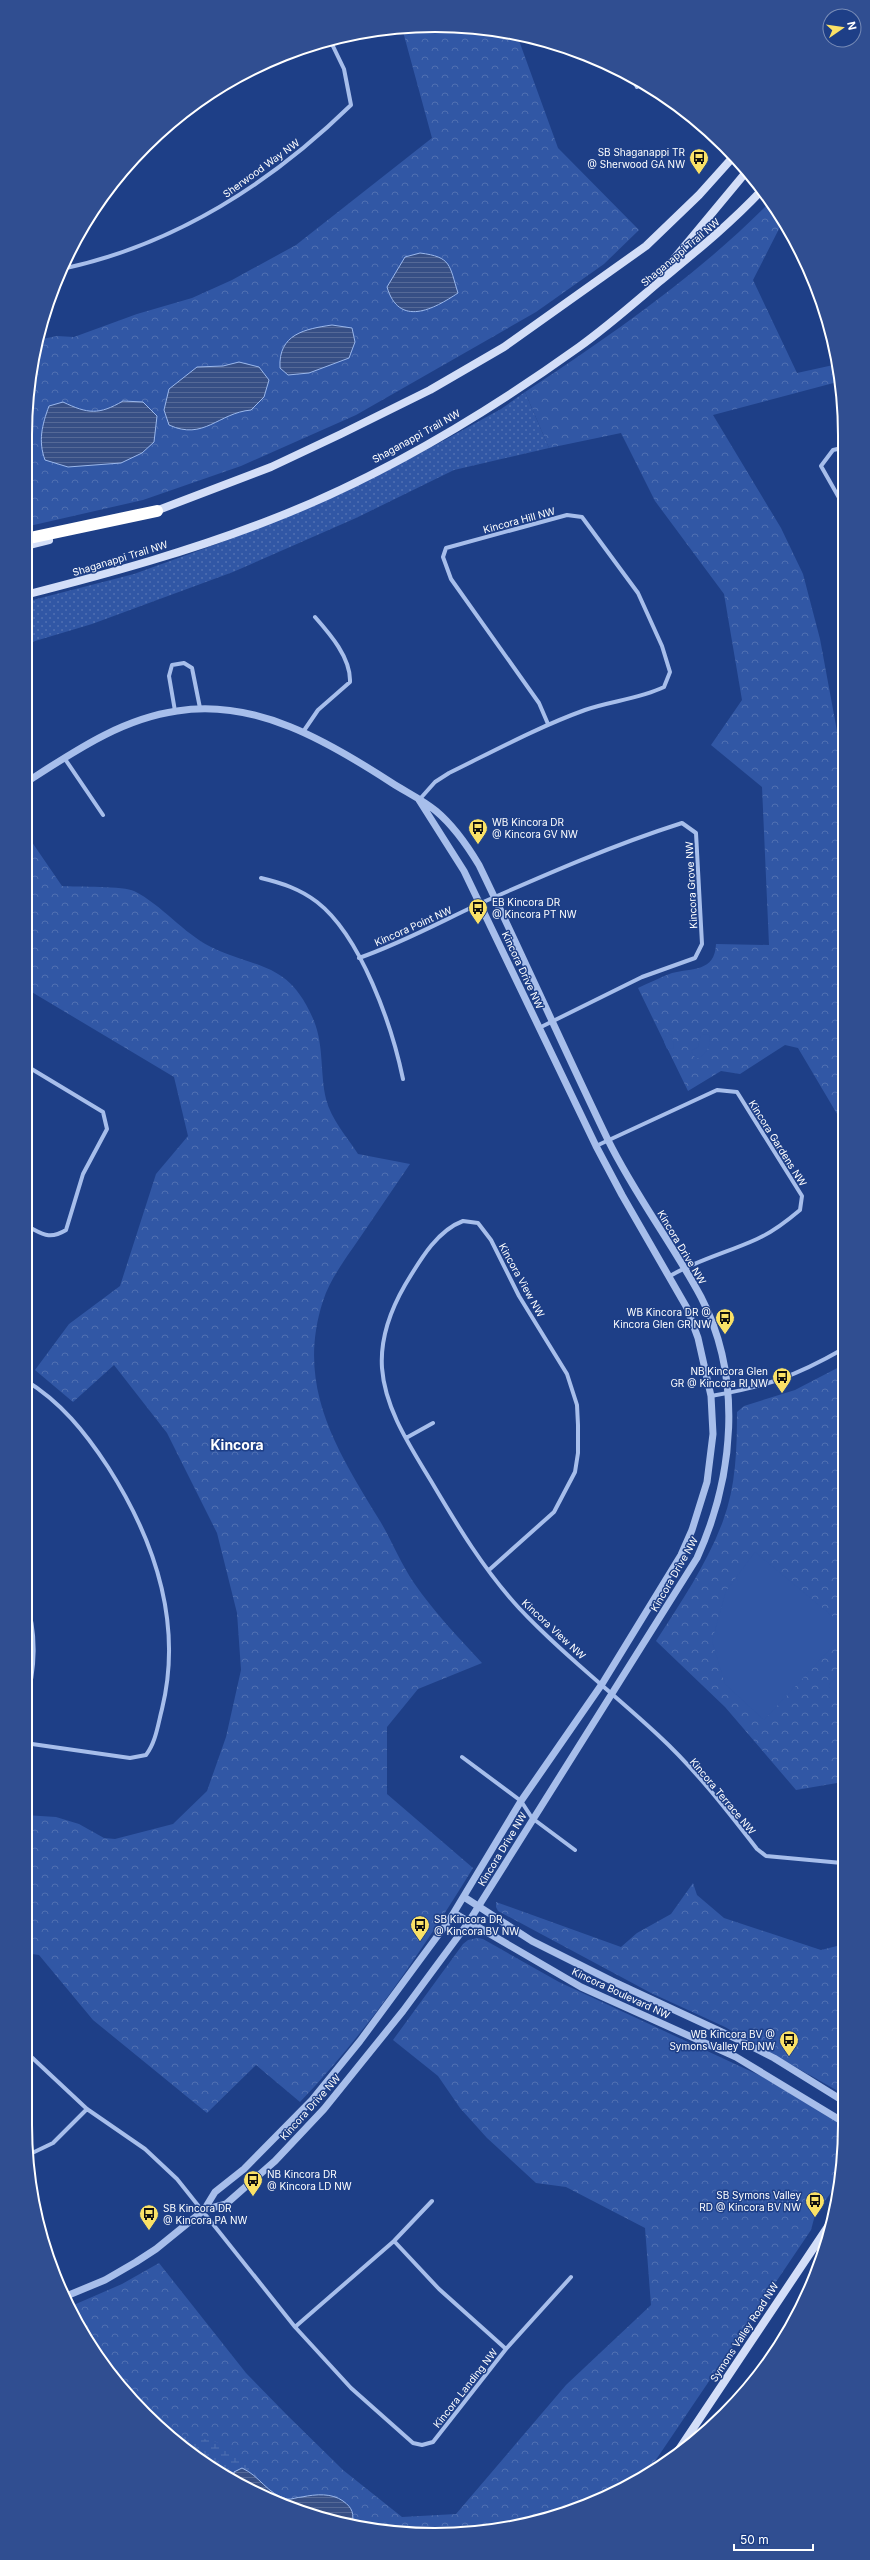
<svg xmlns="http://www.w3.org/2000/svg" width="870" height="2560" font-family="Inter,sans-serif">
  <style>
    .grass { fill: url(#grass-dots) }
    .forest { fill: url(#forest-crowns) }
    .wetland { fill: url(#wetland-marsh) }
    .garden { fill: #3157a5 }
    .water { fill: url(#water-rules); stroke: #9ab7ec }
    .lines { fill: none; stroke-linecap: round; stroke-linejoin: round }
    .minor { stroke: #a7beeb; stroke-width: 4 }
    .tertiary { stroke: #a7beeb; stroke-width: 7 }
    .secondary { stroke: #d3def8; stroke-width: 8 }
    .motorway { stroke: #fff; stroke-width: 12 }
    .labels { text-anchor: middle; stroke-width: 3; stroke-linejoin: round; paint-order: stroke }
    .poi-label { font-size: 10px; fill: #fff; stroke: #1e3f87; text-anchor: end }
    .street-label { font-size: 10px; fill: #fff; stroke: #1e3f87 }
    .district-label { font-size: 14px; font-weight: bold; fill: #fff; stroke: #1e3f87 }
    .rim { fill: none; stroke: #fff; stroke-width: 2 }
  </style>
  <defs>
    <pattern id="grass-dots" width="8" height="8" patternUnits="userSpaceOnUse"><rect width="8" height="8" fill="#3157a5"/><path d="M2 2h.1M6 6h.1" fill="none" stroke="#5070b2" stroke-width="1.8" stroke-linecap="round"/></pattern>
    <pattern id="forest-crowns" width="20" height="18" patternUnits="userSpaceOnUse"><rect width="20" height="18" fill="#3157a5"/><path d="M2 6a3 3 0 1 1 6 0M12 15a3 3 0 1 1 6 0" fill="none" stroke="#5070b2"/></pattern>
    <pattern id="wetland-marsh" width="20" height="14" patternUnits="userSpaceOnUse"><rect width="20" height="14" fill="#3157a5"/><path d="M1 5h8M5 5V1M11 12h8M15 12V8" fill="none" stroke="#5070b2"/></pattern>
    <pattern id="water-rules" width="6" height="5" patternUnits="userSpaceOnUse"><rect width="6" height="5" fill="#374f85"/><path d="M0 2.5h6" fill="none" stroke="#556997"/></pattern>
  </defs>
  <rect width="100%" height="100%" fill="#1e3f87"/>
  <path class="grass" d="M525 392 549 448 454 470 356 518 233 572 92 624 25 644V602L134 574 228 540 310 507 379 475 441 442 501 409Z"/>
  <path class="forest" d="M462 26 517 35 558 148 639 230 604 264 536 312 356 415 241 466 143 500 25 527V435L37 340 57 336 74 337 137 314 192 298 232 280 296 245 432 138 402 28Z
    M769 203 782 223 753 280 797 373 838 364 841 381 713 415 781 528 803 574 820 639 842 758 843 1124 798 1048 785 1045 740 1074 721 1071 688 1091 638 988C649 983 661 977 672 973 692 968 715 972 716 944L769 945 762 787 711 745 742 700 724 594 655 501 621 433 549 448 525 392C610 336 697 276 769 203Z
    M25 832 62 886C76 887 125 886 134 891 162 905 183 933 211 947 259 970 289 961 314 1021 324 1046 320 1073 326 1099 331 1119 347 1137 358 1154L410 1164C393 1189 376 1214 359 1239 346 1258 330 1279 323 1301 295 1387 338 1452 380 1521 392 1541 401 1564 414 1583 434 1612 458 1637 482 1663L418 1689 387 1727V1794L473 1868C422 1951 368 2031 300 2102L256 2065 207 2113 93 2020 39 1955 25 1953V1815L56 1817 79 1824 104 1838 115 1839 173 1824 207 1791 226 1737 241 1670 237 1613 217 1533 167 1433 114 1365 73 1402 35 1370 69 1324 120 1286 156 1174 188 1136 174 1077 25 988Z
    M843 1365 844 1784 837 1783 796 1790 725 1707 656 1641C681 1602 707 1564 723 1521 736 1486 737 1449 737 1412L744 1406 795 1390Z
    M693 1883 697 1895 724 1918 821 1950 845 1944V2095L725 2027 651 1993 498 1911 496 1907V1902L621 1947 637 1933 671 1914Z
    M478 1938 483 1939 559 1982 763 2077 845 2126 837 2184 815 2215 811 2230 645 2476C590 2508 526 2530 462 2534 450 2535 437 2533 425 2533 410 2532 395 2534 381 2531 247 2510 129 2429 69 2307L122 2284 159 2263 246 2373 286 2414 343 2470 402 2517 456 2514 566 2385 651 2305 645 2228 566 2187 536 2183 487 2138 460 2108 438 2076 393 2040 463 1944 468 1940Z"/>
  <path class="wetland" d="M169 2435C193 2436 227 2439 244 2459 257 2474 265 2496 287 2499 292 2500 298 2497 302 2496 325 2493 357 2494 352 2525 336 2521 320 2518 304 2514 259 2500 204 2467 169 2435Z"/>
  <path class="garden" d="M666 1033 672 1035 674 1048 667 1049 664 1042Z
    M707 1034 709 1035C711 1047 707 1054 696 1059L691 1051 698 1047 701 1035Z
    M755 1552 843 1625V1635L764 1720 725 1684 712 1641 726 1591Z
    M844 1669V1701L828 1686Z"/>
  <path class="water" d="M420 253C452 257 449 265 458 293 434 309 399 328 387 287L405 257Z
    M332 325 352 328 355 342 349 358 309 373 288 375 280 368C278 334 305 329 332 325Z
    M239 362 259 367 269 380 264 397 251 410C218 413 204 441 169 425L164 410 169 389 197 367 223 366Z
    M123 401 143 402 157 416 154 442 142 453 121 463 68 467 45 460C38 441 42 425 49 406L63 402C88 414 99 415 123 401Z
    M242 2468C260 2476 267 2494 287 2499 291 2500 297 2497 302 2497 316 2494 332 2493 343 2501 353 2508 354 2514 352 2525 310 2515 270 2503 233 2480L234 2472Z"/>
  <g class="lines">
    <path class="minor" d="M632 77 637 87
      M62 269C174 245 270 184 351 105L344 69 330 40
      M842 448 833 450 821 466 842 503
      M175 711 169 676 172 665 184 663 192 668 200 708
      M303 732 318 710 350 682C351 658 330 634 315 617
      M65 759 103 815
      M419 800 435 782 449 773C494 751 538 727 585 710 611 701 639 699 664 687L670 672 662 646 638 593 582 517 567 515 446 548 443 557 451 579 539 703 548 724
      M261 878C282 883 300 889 317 902 361 936 392 1026 403 1079
      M359 958C402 943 440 922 481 903 547 874 613 845 682 823L696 833 702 944 695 958 642 977 539 1028
      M25 1065 103 1112 107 1129 83 1174 66 1230C48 1241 42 1233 25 1225
      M596 1146 717 1090 737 1092 802 1196 800 1210C787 1221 773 1232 757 1239 729 1252 697 1260 670 1276
      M25 1380C61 1402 85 1432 108 1467 154 1539 183 1623 162 1709 158 1724 156 1742 146 1755L130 1758 25 1743
      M711 1396C765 1387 796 1376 843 1349
      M406 1438 433 1423
      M489 1570 554 1512 575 1472 578 1453V1425L577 1405 567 1374 519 1296 491 1240 478 1223 463 1221C436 1231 419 1262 405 1285 390 1311 380 1338 382 1368 385 1409 410 1446 431 1481 457 1525 484 1570 519 1608 562 1654 612 1692 658 1735 695 1769 726 1809 757 1849L766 1856 842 1863
      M25 1598C37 1632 36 1670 25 1703
      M462 1757 521 1801 532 1818 575 1850
      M25 2051 87 2109 145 2149 177 2179 295 2327 351 2388 413 2443 422 2445 433 2442 506 2349 439 2289 394 2241
      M28 2155 53 2143 87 2109
      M295 2327 394 2241 432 2201
      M506 2349 571 2277"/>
    <path class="tertiary" d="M25 783C72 753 120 719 177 711 255 698 329 742 392 783 406 792 423 800 436 811 454 826 467 845 479 865 523 956 564 1049 608 1140 635 1195 672 1243 701 1297 743 1378 734 1477 697 1558L468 1923 403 2011 324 2109 275 2161 226 2204 204 2210
      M464 1897 532 1941 612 1981 737 2039 774 2058 845 2102
      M454 1913 581 1987 736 2057 845 2123
      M64 2297 105 2280 136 2262 156 2249 204 2210 215 2192 244 2169 312 2100 360 2041 450 1919 521 1801 602 1684 681 1555 692 1530 707 1482 713 1434 711 1396 698 1338 687 1308 622 1195 596 1146 464 871 419 800"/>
    <path class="secondary" d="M659 277 747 171
      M153 512 271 467 341 434 430 390 504 347 646 246 699 195 734 156
      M25 546 49 540
      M25 595C107 574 191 551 270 520 379 478 484 415 579 347 607 327 633 304 659 282 694 253 729 225 761 191
      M674 2457 833 2219"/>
    <path class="motorway" d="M25 539 157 511"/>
  </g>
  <defs>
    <symbol id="bus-pin" viewBox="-11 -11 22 30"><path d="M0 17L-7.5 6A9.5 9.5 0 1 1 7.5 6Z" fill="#fae166" stroke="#1e3f87"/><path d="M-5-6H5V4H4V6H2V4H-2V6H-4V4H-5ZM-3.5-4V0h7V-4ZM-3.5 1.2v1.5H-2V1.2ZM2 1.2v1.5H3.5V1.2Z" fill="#111"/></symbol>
  </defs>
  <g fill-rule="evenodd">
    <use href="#bus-pin" x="688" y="147" width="22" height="30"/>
    <use href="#bus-pin" x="467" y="817" width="22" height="30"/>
    <use href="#bus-pin" x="467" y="897" width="22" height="30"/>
    <use href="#bus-pin" x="714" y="1307" width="22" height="30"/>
    <use href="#bus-pin" x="771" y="1366" width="22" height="30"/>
    <use href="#bus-pin" x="409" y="1914" width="22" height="30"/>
    <use href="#bus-pin" x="778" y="2029" width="22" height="30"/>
    <use href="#bus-pin" x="242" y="2169" width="22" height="30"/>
    <use href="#bus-pin" x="804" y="2190" width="22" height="30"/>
    <use href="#bus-pin" x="138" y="2203" width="22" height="30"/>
  </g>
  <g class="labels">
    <g class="poi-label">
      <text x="685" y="156">SB Shaganappi TR<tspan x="685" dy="12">@ Sherwood GA NW</tspan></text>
      <text x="492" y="826" text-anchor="start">WB Kincora DR<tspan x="492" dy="12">@ Kincora GV NW</tspan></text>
      <text x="492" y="906" text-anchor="start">EB Kincora DR<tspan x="492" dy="12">@ Kincora PT NW</tspan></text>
      <text x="711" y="1316">WB Kincora DR @<tspan x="711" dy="12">Kincora Glen GR NW</tspan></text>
      <text x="768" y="1375">NB Kincora Glen<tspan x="768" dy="12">GR @ Kincora RI NW</tspan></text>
      <text x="434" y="1923" text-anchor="start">SB Kincora DR<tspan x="434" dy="12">@ Kincora BV NW</tspan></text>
      <text x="775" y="2038">WB Kincora BV @<tspan x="775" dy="12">Symons Valley RD NW</tspan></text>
      <text x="267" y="2178" text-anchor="start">NB Kincora DR<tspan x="267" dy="12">@ Kincora LD NW</tspan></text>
      <text x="801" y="2199">SB Symons Valley<tspan x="801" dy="12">RD @ Kincora BV NW</tspan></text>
      <text x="163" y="2212" text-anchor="start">SB Kincora DR<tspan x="163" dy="12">@ Kincora PA NW</tspan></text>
    </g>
    <g class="street-label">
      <text transform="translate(261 168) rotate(-36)" y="4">Sherwood Way NW</text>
      <text transform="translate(680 252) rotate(-40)" y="4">Shaganappi Trail NW</text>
      <text transform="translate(416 436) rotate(-29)" y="4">Shaganappi Trail NW</text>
      <text transform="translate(519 520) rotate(-15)" y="4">Kincora Hill NW</text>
      <text transform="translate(120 558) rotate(-17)" y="4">Shaganappi Trail NW</text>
      <text transform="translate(691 885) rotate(-93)" y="4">Kincora Grove NW</text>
      <text transform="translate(413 926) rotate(-24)" y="4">Kincora Point NW</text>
      <text transform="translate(523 970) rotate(65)" y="4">Kincora Drive NW</text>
      <text transform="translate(778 1143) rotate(58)" y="4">Kincora Gardens NW</text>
      <text transform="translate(682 1247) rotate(59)" y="4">Kincora Drive NW</text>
      <text transform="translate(522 1280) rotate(61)" y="4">Kincora View NW</text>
      <text transform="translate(674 1574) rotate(-60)" y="4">Kincora Drive NW</text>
      <text transform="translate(554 1629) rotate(43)" y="4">Kincora View NW</text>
      <text transform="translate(723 1796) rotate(50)" y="4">Kincora Terrace NW</text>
      <text transform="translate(502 1849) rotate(-59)" y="4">Kincora Drive NW</text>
      <text transform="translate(621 1993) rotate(25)" y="4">Kincora Boulevard NW</text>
      <text transform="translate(310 2107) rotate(-48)" y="4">Kincora Drive NW</text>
      <text transform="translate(744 2332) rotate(-57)" y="4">Symons Valley Road NW</text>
      <text transform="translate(465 2388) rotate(-52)" y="4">Kincora Landing NW</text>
    </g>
    <g class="district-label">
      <text x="237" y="1450">Kincora</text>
    </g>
  </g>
  <path d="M0 0H870V2560H0ZM435 32H435A403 403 0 0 1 838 435V2125A403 403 0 0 1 435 2528H435A403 403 0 0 1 32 2125V435A403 403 0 0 1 435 32Z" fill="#304e91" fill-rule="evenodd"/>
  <path class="rim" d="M435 32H435A403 403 0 0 1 838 435V2125A403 403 0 0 1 435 2528H435A403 403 0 0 1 32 2125V435A403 403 0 0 1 435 32Z"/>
  <g transform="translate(842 28) rotate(77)"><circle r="19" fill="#1e3f87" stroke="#788cb7"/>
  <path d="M0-3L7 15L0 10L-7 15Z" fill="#fae166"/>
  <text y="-6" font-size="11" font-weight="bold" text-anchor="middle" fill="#ffffff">N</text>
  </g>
  <path d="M734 2544v6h79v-6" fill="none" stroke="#ffffff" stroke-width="2"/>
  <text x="740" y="2544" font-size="12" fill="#ffffff" stroke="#1e3f87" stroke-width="3" paint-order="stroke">50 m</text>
</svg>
